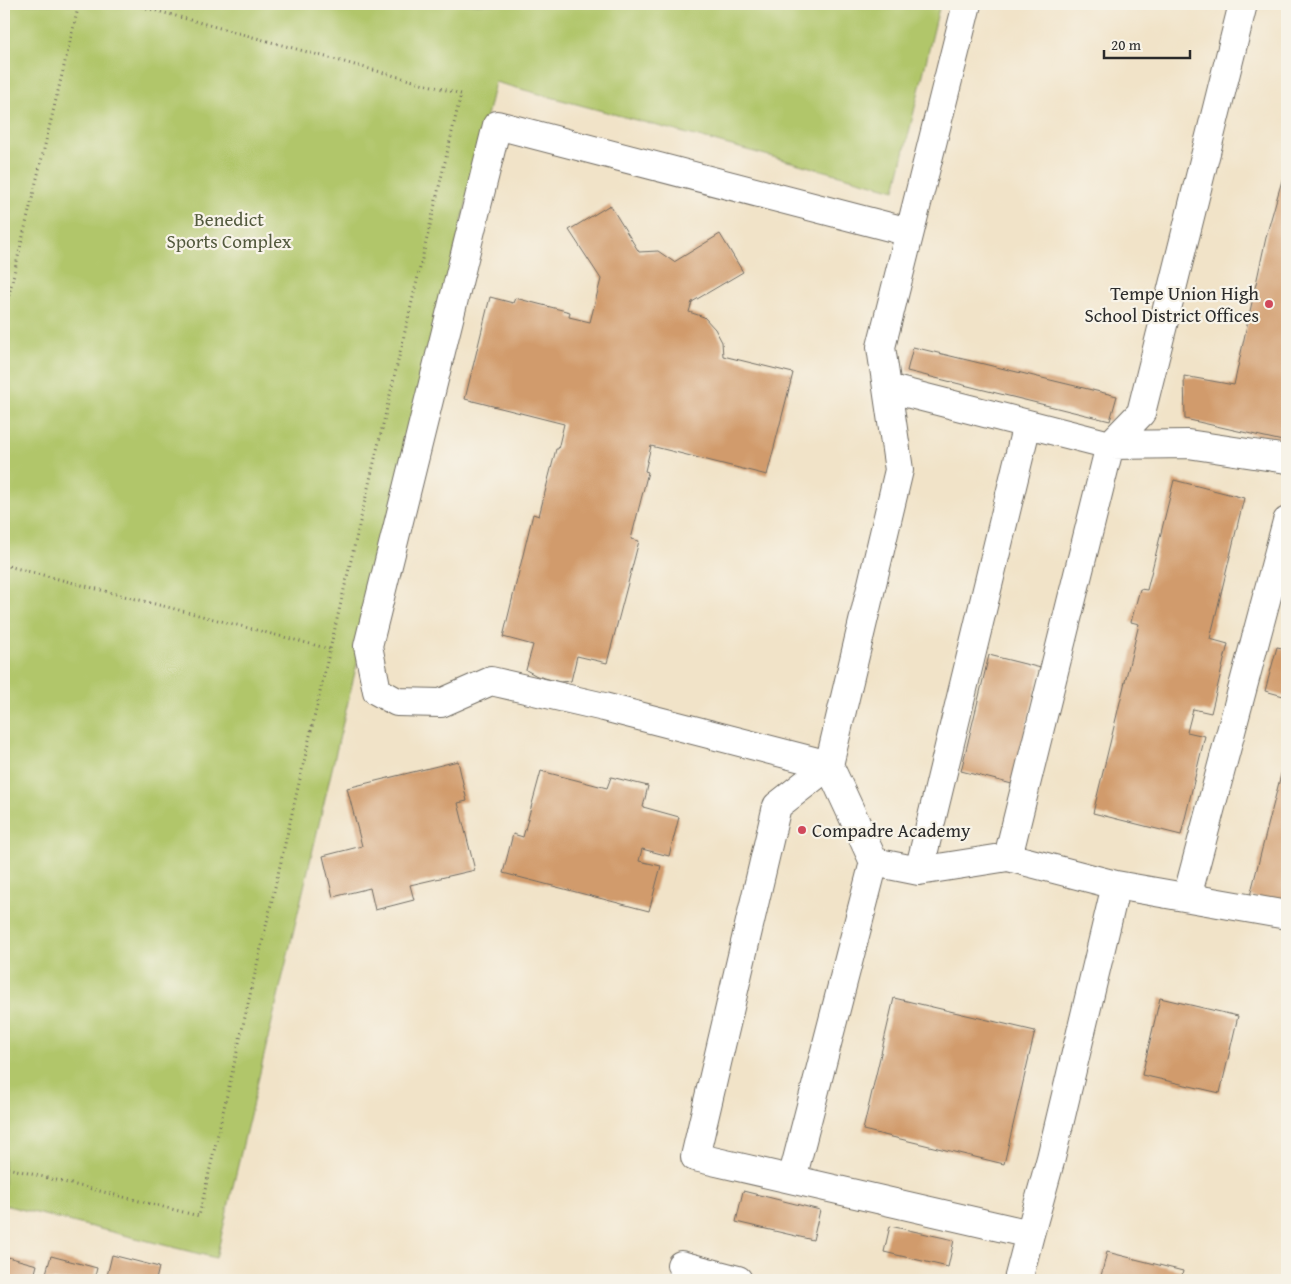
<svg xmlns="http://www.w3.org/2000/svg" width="1291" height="1284" font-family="'Gentium Book Plus',serif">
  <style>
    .green { fill: #b1c66a; stroke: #6e784a }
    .building { fill: #d19b6c }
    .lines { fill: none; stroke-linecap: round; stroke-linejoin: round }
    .minor-casing { stroke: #706b62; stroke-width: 30 }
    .path { stroke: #706b62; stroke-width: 3; stroke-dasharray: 1 4; stroke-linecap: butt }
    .minor { stroke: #fff; stroke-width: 28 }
    .poi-dot { fill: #d1495b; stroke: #f7f3e8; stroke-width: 2 }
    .labels { text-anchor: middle; stroke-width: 4.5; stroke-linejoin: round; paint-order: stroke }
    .park-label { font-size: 19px; fill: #535a3e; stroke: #f7f3e8 }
    .poi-label { font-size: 19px; fill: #2b2b2b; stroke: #f7f3e8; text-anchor: end }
  </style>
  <rect width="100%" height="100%" fill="#f7f3e8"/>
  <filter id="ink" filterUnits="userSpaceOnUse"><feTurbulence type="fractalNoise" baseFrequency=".02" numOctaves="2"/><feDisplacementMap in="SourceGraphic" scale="10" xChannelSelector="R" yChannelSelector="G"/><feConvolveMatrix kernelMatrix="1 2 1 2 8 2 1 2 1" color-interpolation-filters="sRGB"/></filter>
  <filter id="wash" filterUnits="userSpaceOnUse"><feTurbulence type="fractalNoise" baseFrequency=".0096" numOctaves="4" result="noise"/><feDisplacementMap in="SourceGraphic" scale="20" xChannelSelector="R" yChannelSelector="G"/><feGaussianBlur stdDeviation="1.12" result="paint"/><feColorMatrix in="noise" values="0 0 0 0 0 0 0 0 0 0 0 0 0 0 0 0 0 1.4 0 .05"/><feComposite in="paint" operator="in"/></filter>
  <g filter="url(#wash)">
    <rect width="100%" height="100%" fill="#f1e3c8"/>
    <path class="green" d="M4 4H940L895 190 495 82 216 1258 4 1205Z"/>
    <g id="blocks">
      <path class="building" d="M1287 163V442L1185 419 1184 376 1234 385 1267 233Z
        M610 205 639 252 658 251 674 262 720 234 743 272 692 302 689 312 704 317 715 329 722 342 723 356 793 373 767 475 651 446 645 471 648 472 631 539 639 541 607 663 577 656 571 681 560 682 537 676 526 670 533 645 503 637 533 514 539 516 556 449H558L564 424 465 399 490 297 513 303 515 298 570 312 569 317 590 322 601 279 569 230Z
        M913 347 1117 396 1110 421 907 371Z
        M1174 480 1244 498 1210 639 1228 644 1211 713 1193 709 1187 732 1205 736 1181 835 1093 813 1139 624 1131 622 1140 589 1147 590Z
        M1277 647 1287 649V697L1265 691Z
        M989 655 1041 668 1012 784 961 771Z
        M1287 751V905L1250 896Z
        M458 761 467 801 458 803 475 870 410 885 414 900 375 910 370 888 333 897 323 856 362 846 347 788Z
        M541 771 607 788 611 777 648 786 643 807 679 817 669 856 642 849 639 861 661 866 649 911 503 873 513 834 523 837Z
        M894 998 1035 1031 1004 1164 863 1130Z
        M1160 998 1238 1016 1220 1093 1142 1075Z
        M743 1191 820 1210 813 1240 736 1222Z
        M890 1226 954 1240 948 1267 884 1252Z
        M1107 1252 1183 1271 1181 1280H1100Z
        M112 1255 159 1267 156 1280H106Z
        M4 1256 37 1265 33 1280H4Z
        M51 1256 97 1268 94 1280H44Z"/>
    </g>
  </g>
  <g filter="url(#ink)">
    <use href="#blocks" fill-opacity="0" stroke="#706b62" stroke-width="1"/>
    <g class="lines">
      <defs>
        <path id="minor" d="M967 4 881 347 899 470 829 765 777 806 695 1157 1030 1234 1018 1280
          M887 388 1110 445 1188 444 1287 459
          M874 862 829 765 604 707 491 681 441 703 397 702 377 691 368 646 497 125 909 232
          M919 871 1027 424
          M1116 885 1287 915
          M1187 897 1287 521
          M792 1179 874 862 919 871 1008 857
          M1030 1234 1051 1158 1116 885 1008 857 1110 445 1141 413 1243 4
          M681 1265 738 1280"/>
      </defs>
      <use href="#minor" class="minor-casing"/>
      <path class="path" d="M132 4 461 94 330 649
        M4 315 79 4
        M4 565 330 649 199 1216 4 1167"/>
      <use href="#minor" class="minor"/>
    </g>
  </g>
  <g class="poi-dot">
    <circle cx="1269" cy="304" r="5"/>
    <circle cx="802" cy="830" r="5"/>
  </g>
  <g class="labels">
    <g class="park-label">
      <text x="229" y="226">Benedict<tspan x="229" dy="22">Sports Complex</tspan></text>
    </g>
    <g class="poi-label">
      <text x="1259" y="300">Tempe Union High<tspan x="1259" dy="22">School District Offices</tspan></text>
      <text x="812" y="837" text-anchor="start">Compadre Academy</text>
    </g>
  </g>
  <rect width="1291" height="1284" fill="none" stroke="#f7f3e8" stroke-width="20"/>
  <path d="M1104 50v8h86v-8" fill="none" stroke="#2b2b2b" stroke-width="2.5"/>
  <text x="1111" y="50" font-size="15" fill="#2b2b2b" stroke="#f7f3e8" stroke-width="4" paint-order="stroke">20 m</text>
</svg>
